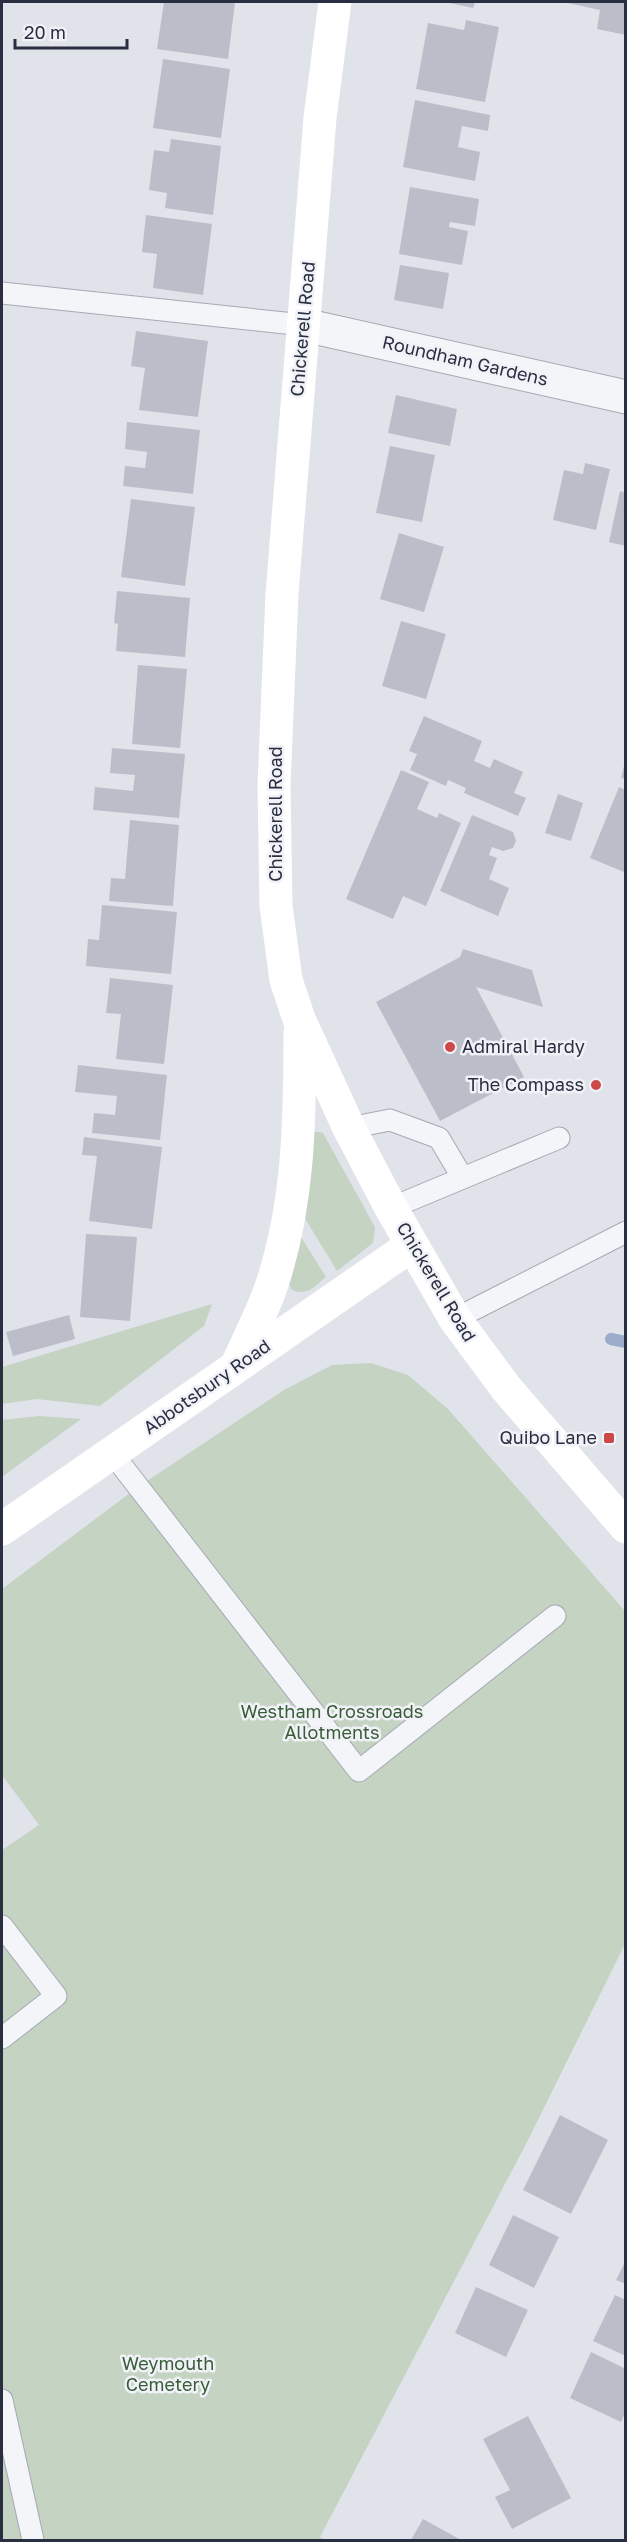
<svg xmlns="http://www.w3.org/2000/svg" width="627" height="2542" font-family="'Golos Text',sans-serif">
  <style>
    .green { fill: #c4d3c2 }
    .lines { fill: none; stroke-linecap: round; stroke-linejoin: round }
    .stream { stroke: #9cabc9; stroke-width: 12 }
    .building { fill: #bbbec9 }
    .lane-casing { stroke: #a6a9b4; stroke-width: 23 }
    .street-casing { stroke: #a6a9b4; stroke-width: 35 }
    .lane { stroke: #f4f5f8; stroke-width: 21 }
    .street { stroke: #f4f5f8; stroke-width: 33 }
    .secondary { stroke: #fff; stroke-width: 33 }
    .poi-dot { fill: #cd4848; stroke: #f1f2f7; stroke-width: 2 }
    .labels { text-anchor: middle; stroke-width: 5; stroke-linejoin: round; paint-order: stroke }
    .street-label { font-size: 18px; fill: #292e41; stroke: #f1f2f7 }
    .poi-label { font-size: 18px; fill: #292e41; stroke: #f1f2f7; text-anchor: end }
    .park-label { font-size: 18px; fill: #385d37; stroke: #f1f2f7 }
  </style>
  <rect width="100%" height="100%" fill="#e1e3ea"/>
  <path class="green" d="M312 1131 323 1133 375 1227 373 1243 337 1271 303 1215Z
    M299 1234 326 1277C314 1287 307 1296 292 1290L288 1282Z
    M212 1304 204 1326 100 1406 37 1399 2 1404V1367Z
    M371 1363 408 1375 448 1409 625 1611V1944L528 2140 320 2537 325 2540H2V1850L39 1825 2 1775V1589L138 1487 284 1390 332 1365Z
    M39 1416 81 1419 2 1477V1420Z"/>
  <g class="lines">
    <path class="stream" d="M611 1339 626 1342"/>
  </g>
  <path class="building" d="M164 2H235L228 59 157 49Z
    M445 2H475L473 8Z
    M563 2H626V35L597 29 600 10Z
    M466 20 499 27 485 102 416 89 428 23 464 30Z
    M163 59 230 69 221 138 153 128Z
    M415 100 490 115 488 131 462 126 458 147 480 152 475 181 403 167Z
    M171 139 221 146 213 215 165 208 167 193 149 190 154 150 169 152Z
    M410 187 479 199 475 226 450 222 449 227 468 231 462 265 399 254Z
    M146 215 212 224 203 295 153 288 157 254 142 252Z
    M400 265 449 273 443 309 394 300Z
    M136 331 208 341 198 417 139 410 145 368 131 366Z
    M396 395 457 409 450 446 388 433Z
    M127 422 200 430 193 494 123 486 125 466 145 468 147 452 125 449Z
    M390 446 435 455 422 522 376 513Z
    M585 463 610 469 596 530 553 520 564 470 583 474Z
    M620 491 626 493V546L609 542Z
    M131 499 195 507 185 586 121 577Z
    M399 533 444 547 424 612 380 599Z
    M117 591 190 598 185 657 116 651 118 624 114 623Z
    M401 621 446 634 426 699 382 686Z
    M138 665 187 669 180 748 132 744Z
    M424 716 482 741 474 761 490 768 494 759 523 772 514 793 526 798 518 816 464 793 466 788 448 780 446 786 410 770 417 754 409 751Z
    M112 748 185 754 179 818 93 810 95 787 133 791 135 775 110 773Z
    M625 762H626V779L621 778Z
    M401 770 429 782 417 809 437 818 439 813 461 823 426 906 403 896 393 919 346 899Z
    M619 787 626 790 624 872 590 858Z
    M558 794 583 803 571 841 545 833Z
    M472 815 513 832 516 841 513 848 503 851 492 847 489 855 497 858 489 879 509 888 498 916 440 891Z
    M130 820 179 825 173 906 109 901 111 878 125 879Z
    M102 905 177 912 171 974 86 966 88 939 99 940Z
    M463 949 532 970 543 1007 476 987 524 1077 440 1121 376 1002 460 957Z
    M110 978 173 985 164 1064 116 1059 121 1014 106 1013Z
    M78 1065 167 1075 160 1140 92 1133 94 1113 115 1115 117 1096 75 1092Z
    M84 1137 162 1147 152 1229 89 1221 97 1156 82 1155Z
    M86 1234 137 1237 130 1321 80 1317Z
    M69 1315 75 1339 13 1356 6 1332Z
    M560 2115 608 2140 571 2214 523 2190Z
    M513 2215 559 2237 534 2288 489 2265Z
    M626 2260V2284L616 2280Z
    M476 2287 528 2310 506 2357 455 2333Z
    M615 2295 626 2300V2356L593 2341Z
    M591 2352 626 2369V2411L621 2422 570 2398Z
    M528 2416 571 2498 512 2529 495 2497 510 2490 483 2439Z
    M423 2519 461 2540H411Z"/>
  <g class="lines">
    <defs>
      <path id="lane" d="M2 293 304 325
        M349 1128 390 1120 439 1138 462 1177
        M391 1208 559 1138
        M455 1319 626 1232
        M112 1453 359 1771 555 1616
        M2 1926 56 1996 2 2038
        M2 2400 33 2540"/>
      <path id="street" d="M304 325 626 397"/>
    </defs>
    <use href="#lane" class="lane-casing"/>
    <use href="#street" class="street-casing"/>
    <use href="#lane" class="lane"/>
    <use href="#street" class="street"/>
    <path class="secondary" d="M335 2 320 118 282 594 274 785 276 906 286 980 299 1019 349 1128 391 1208 455 1319 506 1388 626 1527
      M237 1365C248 1340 261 1315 270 1290 299 1207 300 1119 300 1032
      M2 1529 412 1245"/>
  </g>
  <g class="poi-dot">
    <circle cx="450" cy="1047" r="6"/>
    <circle cx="596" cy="1085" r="6"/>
    <rect x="603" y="1432" width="12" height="12" rx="3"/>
  </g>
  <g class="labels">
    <g class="street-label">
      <text transform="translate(303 329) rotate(-85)" y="6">Chickerell Road</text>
      <text transform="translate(465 361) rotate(13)" y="6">Roundham Gardens</text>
      <text transform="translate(276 814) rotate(-90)" y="6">Chickerell Road</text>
      <text transform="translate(436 1282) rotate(59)" y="6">Chickerell Road</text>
      <text transform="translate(207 1387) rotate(-35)" y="6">Abbotsbury Road</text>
    </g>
    <g class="poi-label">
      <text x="462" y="1053" text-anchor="start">Admiral Hardy</text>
      <text x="584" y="1091">The Compass</text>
      <text x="597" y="1444">Quibo Lane</text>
    </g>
    <g class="park-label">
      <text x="332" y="1718">Westham Crossroads<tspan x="332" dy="21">Allotments</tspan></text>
      <text x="168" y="2370">Weymouth<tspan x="168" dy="21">Cemetery</tspan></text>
    </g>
  </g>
  <rect width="627" height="2542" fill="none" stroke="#292e41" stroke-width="6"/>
  <path d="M15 39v9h112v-9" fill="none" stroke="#292e41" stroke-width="3"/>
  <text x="24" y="39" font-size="18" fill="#292e41" stroke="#f1f2f7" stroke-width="4.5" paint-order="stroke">20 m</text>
</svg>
